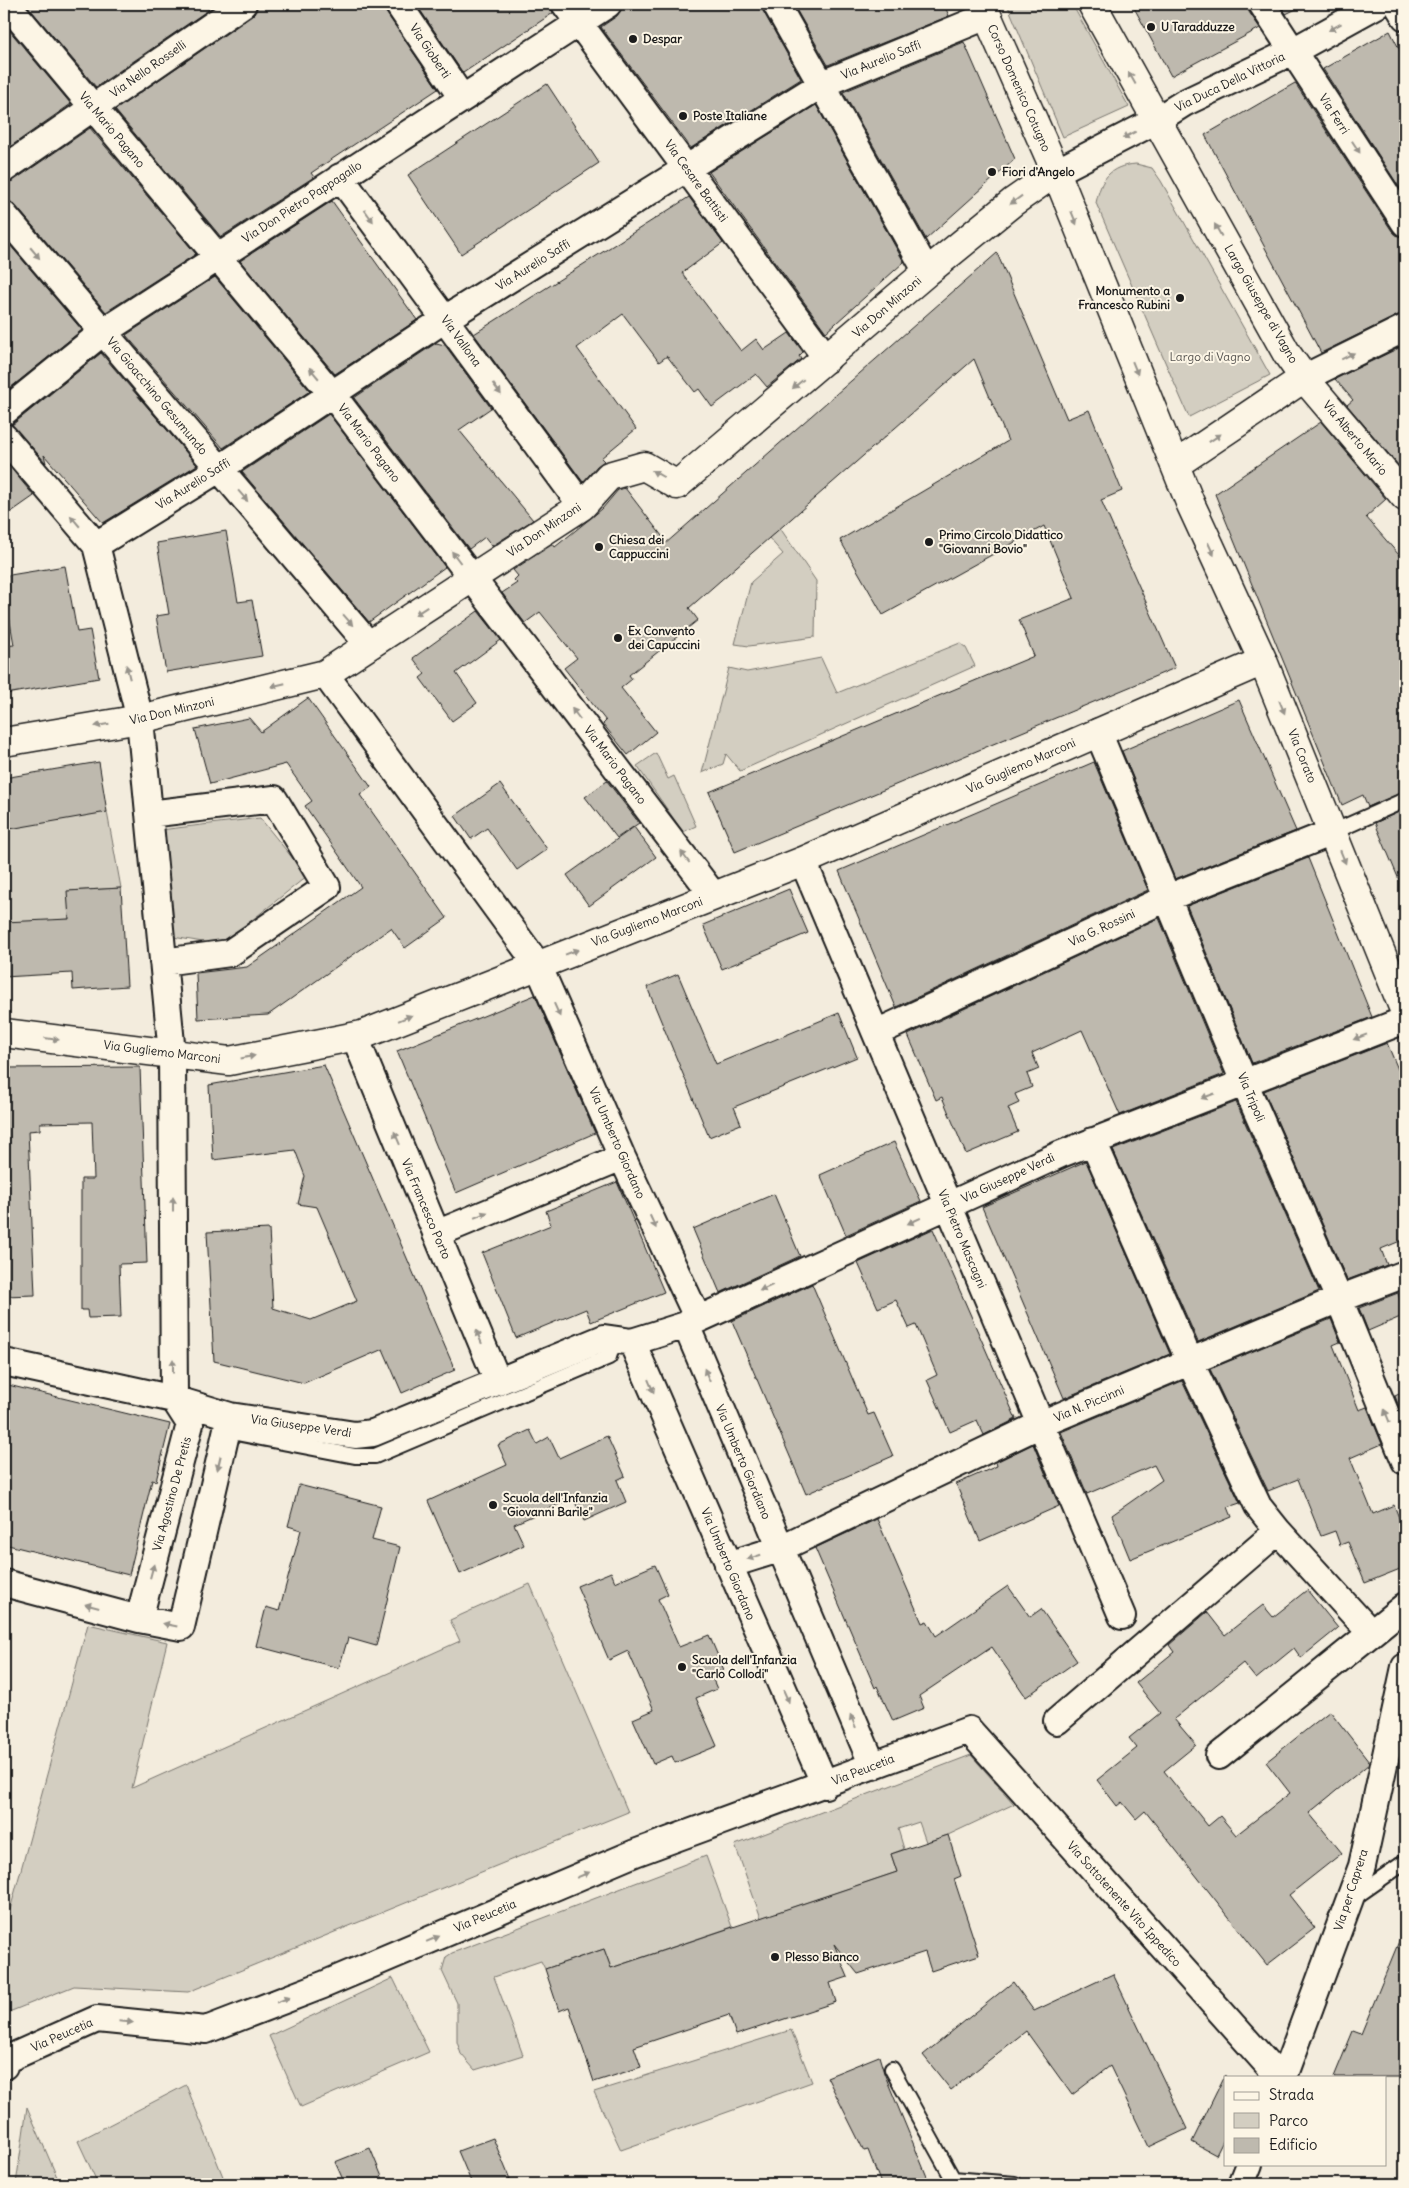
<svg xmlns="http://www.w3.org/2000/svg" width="1409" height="2188" font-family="Delius,sans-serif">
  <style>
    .green { fill: #d3cec1; stroke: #78756e }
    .building { fill: #beb9ae; stroke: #1c1c1c }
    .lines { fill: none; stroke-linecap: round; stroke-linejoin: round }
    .lane-casing { stroke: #1c1c1c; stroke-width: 18 }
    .street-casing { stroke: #1c1c1c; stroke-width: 30 }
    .secondary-casing { stroke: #1c1c1c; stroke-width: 31 }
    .lane { stroke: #fcf5e5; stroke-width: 14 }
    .street { stroke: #fcf5e5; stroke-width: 26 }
    .secondary { stroke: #fcf5e5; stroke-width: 28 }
    .oneway { fill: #97938b }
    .poi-dot { fill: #1c1c1c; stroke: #fcf5e5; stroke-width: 2 }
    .labels { text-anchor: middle; stroke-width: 4; stroke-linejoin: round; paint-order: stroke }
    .poi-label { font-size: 12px; font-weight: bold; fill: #1c1c1c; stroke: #fcf5e5; text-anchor: start }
    .street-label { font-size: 12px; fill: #1c1c1c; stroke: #fcf5e5 }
    .park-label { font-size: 12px; fill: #53514e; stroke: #fcf5e5 }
  </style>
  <rect width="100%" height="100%" fill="#f3ecdd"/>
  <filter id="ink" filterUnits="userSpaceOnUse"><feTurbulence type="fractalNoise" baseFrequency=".02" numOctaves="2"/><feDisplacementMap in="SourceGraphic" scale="10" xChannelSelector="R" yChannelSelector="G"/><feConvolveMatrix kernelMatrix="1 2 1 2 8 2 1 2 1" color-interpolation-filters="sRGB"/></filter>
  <g filter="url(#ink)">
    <path class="green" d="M1007 4H1072L1129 107 1063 137Z
      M1136 164 1152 168 1161 181 1270 375 1189 417 1096 203C1101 179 1109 166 1136 164Z
      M780 528 816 581 815 637 749 646 735 644 751 582 783 554 769 538Z
      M960 643 966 648 975 666 740 771 726 754 723 764 702 773 729 668 747 672 821 658 837 693Z
      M656 753 668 779 674 776 696 826 683 832 637 766Z
      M107 812 121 888 68 891 69 919 4 926V827Z
      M260 818 307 876 221 945 173 937 160 830Z
      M530 1584 628 1812 188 1992 74 1986 4 2014V1932L88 1624 167 1642 132 1788 460 1641 450 1620Z
      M971 1755 1014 1804 948 1835 926 1842 919 1822 898 1829 904 1849 891 1854 897 1872 761 1918 735 1845Z
      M706 1856 732 1927 611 1968 604 1949 545 1969 541 1961 494 1977 523 2055 475 2070 461 2054 457 2042V2003L442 1971 446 1957 452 1953Z
      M393 1978 429 2052 301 2107 269 2036Z
      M791 2030 812 2082 621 2150 594 2092Z
      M186 2085 226 2184H98L78 2141Z
      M27 2107 60 2184H16Z"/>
    <path class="building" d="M26 4H217L96 87Z
      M258 4H383L386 12 438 89 311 173 314 177 221 237 115 110 252 16 256 11Z
      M416 4H550L553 13 463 73Z
      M627 4H761L763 11 801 79 691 148 601 27 617 16 622 6Z
      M793 4H944L949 16 828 65Z
      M1132 4H1247L1249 12 1260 28 1171 76Z
      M1280 4H1306L1286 14Z
      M4 24 71 104 4 151Z
      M1390 31 1405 60V196L1323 69Z
      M964 42 1015 159 926 239 843 92Z
      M1295 83 1392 231 1398 236 1405 238V313L1398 315 1321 353 1205 135Z
      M547 84 599 163 461 254 408 175Z
      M816 105 904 262 826 332 709 172Z
      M90 128 196 254 106 312 15 205 9 201 4 200V184L13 181Z
      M689 197 723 243 682 273 741 351 756 339 764 350 789 333 803 352 799 356 801 359 767 387 756 374 712 407 699 389 695 392 667 356 659 362 623 314 577 348 636 429 601 458 604 461 597 466 583 482 474 334Z
      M332 201 417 320 335 374 240 261Z
      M4 238 82 330 4 393Z
      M997 253 1067 419 1089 410 1122 491 1101 500 1175 668 735 852 709 792 1034 656 1019 620 1074 598 1044 526 883 615 840 540 1008 441 974 359 689 608 698 620 629 675 632 679 621 688 656 732 628 755 603 724 606 721 564 668 577 658 540 612 525 623 502 593 517 583 514 580 518 576 513 570 553 544 555 547 602 509 618 490 625 488 662 536 665 544Z
      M215 277 310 391 223 448 126 335Z
      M436 343 445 345 491 408 459 430 533 520 492 546 485 537 469 549 354 398Z
      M1405 345V473L1347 405 1353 400 1335 379Z
      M101 353 197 465 103 523 44 455 46 463 12 425Z
      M329 414 445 567 369 622 242 472Z
      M1321 422 1386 499 1366 517 1405 562V791L1368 807 1363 795 1342 805 1215 494Z
      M4 460 34 496 4 517Z
      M226 531 238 602 252 600 262 656 166 672 156 616 169 614 157 543Z
      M65 566 77 632 90 630 99 678 6 694 4 679V646L14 645 4 587V576Z
      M478 611 501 640 456 673 477 703 452 721 420 678 425 674 413 658Z
      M308 698 371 787 360 795 447 918 405 948 391 928 268 1015 198 1019 196 973 247 967 361 887 305 806 312 801 286 764 210 784 195 729 249 718 261 732Z
      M1239 700 1296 831 1175 879 1122 751Z
      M99 762 107 812 4 830V778Z
      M1094 762 1148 890 896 1007 839 871Z
      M607 781 639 823 617 838 585 797Z
      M500 784 547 849 517 870 487 828 471 839 455 816Z
      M1405 809V894L1375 823Z
      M634 827 656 857 589 906 567 875Z
      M1308 858 1372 1017 1252 1063 1187 906Z
      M121 888 127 986 73 990 72 973 4 977V922L69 919 67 891Z
      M789 889 808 933 722 969 703 925Z
      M1159 918 1224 1074 1120 1115 1082 1030 1032 1053 1039 1069 1027 1074 1032 1087 1015 1094 1019 1103 1008 1108 1018 1132 966 1154 942 1097 936 1100 908 1035Z
      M678 974 716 1064 839 1013 857 1057 734 1107 741 1124 709 1137 647 987Z
      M535 995 595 1133 456 1193 397 1051Z
      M1387 1043 1405 1086V1239L1381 1249 1387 1265 1347 1280 1264 1091Z
      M324 1065 455 1370 402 1393 383 1349 304 1383 214 1361 207 1232 269 1229 273 1308 311 1320 357 1301 317 1207 298 1204 305 1176 295 1150 213 1160 209 1085Z
      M140 1067 147 1263 119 1264 121 1317 88 1318 87 1310H81V1179H94L92 1122 40 1123V1130L28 1131 35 1295 4 1296V1068Z
      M1236 1102 1319 1291 1198 1342 1113 1150Z
      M894 1142 921 1201 846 1235 820 1175Z
      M1086 1161 1170 1354 1064 1398 982 1207Z
      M617 1182 664 1292 591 1322 586 1309 516 1338 482 1253 551 1225 546 1211Z
      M774 1194 800 1256 720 1293 693 1229Z
      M933 1229 1016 1419 984 1435 977 1420 950 1432 927 1380 937 1375 916 1325 909 1328 896 1300 878 1308 858 1263Z
      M812 1284 868 1415 874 1413 893 1456 806 1494 732 1321Z
      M1398 1293 1405 1315 1368 1331 1359 1308Z
      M1331 1319 1340 1342 1333 1345 1359 1410 1367 1407 1382 1444 1350 1458 1373 1514 1394 1505 1405 1533V1567L1365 1583 1348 1542 1340 1545 1335 1531 1321 1536 1298 1479 1268 1491 1210 1369Z
      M1182 1381 1240 1503 1228 1507 1232 1517 1130 1559 1112 1515 1162 1480 1154 1465 1087 1494 1061 1432Z
      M4 1384 170 1424 156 1481 152 1480 129 1575 4 1544Z
      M1405 1391V1422L1395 1396Z
      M530 1430 537 1444 549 1437 559 1458 607 1436 625 1476 617 1480 626 1502 584 1521 573 1498 514 1524 524 1545 460 1574 428 1501 507 1465 498 1445Z
      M1033 1444 1059 1506 980 1541 956 1484 997 1466 996 1462Z
      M299 1485 381 1506 372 1540 400 1547 376 1646 348 1638 339 1668 256 1646 266 1607 279 1611 301 1530 288 1526Z
      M877 1519 922 1623 927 1621 936 1636 1008 1586 1030 1617 1041 1609 1077 1661 1026 1697 992 1647 919 1696 924 1708 893 1721 877 1686 875 1688 815 1548Z
      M655 1565 668 1594 658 1599 679 1647 709 1635 724 1670 711 1675 717 1689 696 1698 717 1746 675 1763 672 1756 653 1764 633 1719 654 1710 628 1651 609 1660 577 1586 611 1572 615 1582Z
      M1307 1590 1338 1628 1301 1658 1294 1648 1256 1679 1243 1663 1174 1719 1196 1745 1164 1771 1208 1826 1220 1816 1236 1835 1290 1793 1266 1762 1330 1711 1369 1761V1764L1309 1813 1342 1853 1289 1895 1315 1928 1267 1965 1145 1811 1136 1819 1122 1802 1117 1806 1097 1780 1137 1748 1129 1738 1160 1713 1136 1683 1174 1652 1169 1645 1207 1612 1225 1635 1263 1605 1273 1617Z
      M948 1835 961 1876 954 1879 979 1955 931 1971 925 1952 858 1974 834 1944 848 1977 830 1983 836 2002 736 2035 729 2015 634 2047 641 2067 594 2082 569 2007 559 2011 545 1969 604 1949 611 1968 897 1872 891 1854Z
      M1404 1929 1405 2077H1334L1353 2031 1361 2034Z
      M1113 1974 1187 2129 1149 2147 1110 2066 1072 2095 1026 2031 951 2090 923 2055 1013 1982 1034 2011Z
      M879 2056 884 2073 930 2184H881L868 2150 864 2151 827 2077Z
      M1225 2075V2137L1216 2155 1192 2142Z
      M493 2138 512 2184H472L458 2151Z
      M370 2148 385 2184H345L335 2162Z"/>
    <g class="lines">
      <defs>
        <path id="lane" d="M1333 832 1405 800
          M226 1431 355 1456H375L609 1357 615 1338
          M1352 1899 1405 1862
          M892 2069 953 2179 1015 2184"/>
        <path id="street" d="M7 4 332 394 714 896
          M398 4 462 98
          M565 4 827 359
          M776 4 927 272
          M1262 4 1405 223
          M1397 4 1405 17
          M4 169 243 4
          M1056 172 1157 120 1184 103 1293 51 1378 4
          M340 177 582 506
          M4 215 369 645
          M1304 378 1405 328
          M4 412 103 332 608 4
          M4 437 96 545 140 719 172 1054 174 1399 190 1424 139 1619
          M96 545 219 469 445 319 822 84 987 16
          M325 674 538 965 622 1157 698 1319
          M1098 732 1244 1082 1339 1299 1405 1461
          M149 814 274 799 327 887 230 953 163 962
          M803 861 1122 1616
          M876 1033 1167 898 1333 832
          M355 1037 498 1382
          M1093 1141 1190 1362 1258 1506 1278 1531
          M436 1234 622 1157
          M686 1325 873 1766
          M632 1342 825 1785
          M4 1362 174 1399 230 1416 355 1435 373 1433 604 1338 632 1342 686 1325 1061 1154 1405 1020
          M728 1565 779 1549 1041 1424 1339 1299 1405 1274
          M4 1583 139 1619 181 1627 230 1416
          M1057 1721 1278 1531 1371 1633
          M1219 1756 1405 1606
          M4 2066 5 2060 97 2019 206 2030 323 1985 635 1853 969 1730 1279 2077
          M1284 2077 1362 1866 1405 1667
          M1241 2184 1249 2164"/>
        <path id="secondary" d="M982 4 1056 172 1191 505 1263 661 1405 1012
          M1092 4 1287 354 1304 378 1405 497
          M1175 465 1304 378
          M4 742 140 719 325 674 582 506 609 476 644 466 677 485 927 272 1013 202 1056 172
          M4 1033 229 1061 362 1035 803 861 1263 661"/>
      </defs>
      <use href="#lane" class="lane-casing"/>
      <use href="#street" class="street-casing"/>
      <use href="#secondary" class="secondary-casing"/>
      <use href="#lane" class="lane"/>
      <use href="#street" class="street"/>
      <use href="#secondary" class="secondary"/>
    </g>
    <defs><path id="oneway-solid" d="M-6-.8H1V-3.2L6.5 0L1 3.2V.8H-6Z" transform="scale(1.25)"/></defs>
    <g class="oneway">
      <use href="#oneway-solid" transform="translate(1335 27) rotate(151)"/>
      <use href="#oneway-solid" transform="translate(1132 78) rotate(-119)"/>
      <use href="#oneway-solid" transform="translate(1129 135) rotate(153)"/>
      <use href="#oneway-solid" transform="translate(1356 147) rotate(57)"/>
      <use href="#oneway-solid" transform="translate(1016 200) rotate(144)"/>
      <use href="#oneway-solid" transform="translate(369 216) rotate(54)"/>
      <use href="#oneway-solid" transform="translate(1074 218) rotate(68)"/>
      <use href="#oneway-solid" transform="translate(1218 230) rotate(-119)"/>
      <use href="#oneway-solid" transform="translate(35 253) rotate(50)"/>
      <use href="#oneway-solid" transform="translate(1348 356) rotate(-26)"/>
      <use href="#oneway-solid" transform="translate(1135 368) rotate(68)"/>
      <use href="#oneway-solid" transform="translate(314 373) rotate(-130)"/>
      <use href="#oneway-solid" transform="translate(798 384) rotate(140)"/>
      <use href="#oneway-solid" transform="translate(497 389) rotate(54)"/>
      <use href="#oneway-solid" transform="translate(1215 438) rotate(-34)"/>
      <use href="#oneway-solid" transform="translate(658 474) rotate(-150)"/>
      <use href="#oneway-solid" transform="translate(243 496) rotate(49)"/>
      <use href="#oneway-solid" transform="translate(75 521) rotate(-130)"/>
      <use href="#oneway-solid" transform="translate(1211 549) rotate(65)"/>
      <use href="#oneway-solid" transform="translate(456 557) rotate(-127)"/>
      <use href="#oneway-solid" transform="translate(421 611) rotate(147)"/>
      <use href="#oneway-solid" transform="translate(348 620) rotate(49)"/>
      <use href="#oneway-solid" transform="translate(128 672) rotate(-104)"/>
      <use href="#oneway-solid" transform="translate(278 685) rotate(166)"/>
      <use href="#oneway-solid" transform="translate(1282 707) rotate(68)"/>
      <use href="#oneway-solid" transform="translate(576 714) rotate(-127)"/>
      <use href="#oneway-solid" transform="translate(102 725) rotate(170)"/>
      <use href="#oneway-solid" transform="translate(685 857) rotate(-127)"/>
      <use href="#oneway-solid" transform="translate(1343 857) rotate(68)"/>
      <use href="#oneway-solid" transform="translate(572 952) rotate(-21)"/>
      <use href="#oneway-solid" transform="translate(557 1010) rotate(66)"/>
      <use href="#oneway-solid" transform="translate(405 1018) rotate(-22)"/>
      <use href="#oneway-solid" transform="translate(1360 1037) rotate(159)"/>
      <use href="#oneway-solid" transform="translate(52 1039) rotate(7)"/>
      <use href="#oneway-solid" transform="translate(248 1057) rotate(-11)"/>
      <use href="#oneway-solid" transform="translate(1208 1096) rotate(159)"/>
      <use href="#oneway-solid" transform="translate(397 1138) rotate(-113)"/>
      <use href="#oneway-solid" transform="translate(173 1204) rotate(-90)"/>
      <use href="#oneway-solid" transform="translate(481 1215) rotate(-23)"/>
      <use href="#oneway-solid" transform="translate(914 1221) rotate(156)"/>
      <use href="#oneway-solid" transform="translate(653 1222) rotate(65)"/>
      <use href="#oneway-solid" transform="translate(766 1288) rotate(156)"/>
      <use href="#oneway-solid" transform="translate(479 1337) rotate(-113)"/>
      <use href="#oneway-solid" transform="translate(173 1366) rotate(-90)"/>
      <use href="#oneway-solid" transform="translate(707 1375) rotate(-113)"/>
      <use href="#oneway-solid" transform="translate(651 1386) rotate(67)"/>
      <use href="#oneway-solid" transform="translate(1387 1416) rotate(-112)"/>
      <use href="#oneway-solid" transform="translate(219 1463) rotate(103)"/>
      <use href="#oneway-solid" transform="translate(754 1557) rotate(163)"/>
      <use href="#oneway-solid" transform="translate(152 1571) rotate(-75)"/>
      <use href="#oneway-solid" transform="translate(92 1606) rotate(-165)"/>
      <use href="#oneway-solid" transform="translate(170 1625) rotate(-168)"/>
      <use href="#oneway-solid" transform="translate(786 1696) rotate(66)"/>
      <use href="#oneway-solid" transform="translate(853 1721) rotate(-113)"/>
      <use href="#oneway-solid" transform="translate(583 1875) rotate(-23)"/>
      <use href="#oneway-solid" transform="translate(433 1939) rotate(-23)"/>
      <use href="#oneway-solid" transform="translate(283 2000) rotate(-21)"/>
      <use href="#oneway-solid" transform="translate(126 2022) rotate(5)"/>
    </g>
  </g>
  <g class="poi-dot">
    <circle cx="1151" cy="27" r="5"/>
    <circle cx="633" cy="39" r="5"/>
    <circle cx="683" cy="116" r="5"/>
    <circle cx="992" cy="172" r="5"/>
    <circle cx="1180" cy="298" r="5"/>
    <circle cx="929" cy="542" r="5"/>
    <circle cx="599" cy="547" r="5"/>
    <circle cx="618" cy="638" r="5"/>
    <circle cx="493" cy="1505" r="5"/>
    <circle cx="682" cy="1667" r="5"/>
    <circle cx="775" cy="1957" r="5"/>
  </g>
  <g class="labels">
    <g class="poi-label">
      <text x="1161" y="31">U Taradduzze</text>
      <text x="643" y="43">Despar</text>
      <text x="693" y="120">Poste Italiane</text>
      <text x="1002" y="176">Fiori d'Angelo</text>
      <text x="1170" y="295" text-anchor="end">Monumento a<tspan x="1170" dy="14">Francesco Rubini</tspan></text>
      <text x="939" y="539">Primo Circolo Didattico<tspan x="939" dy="14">"Giovanni Bovio"</tspan></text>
      <text x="609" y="544">Chiesa dei<tspan x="609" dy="14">Cappuccini</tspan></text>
      <text x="628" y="635">Ex Convento<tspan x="628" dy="14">dei Capuccini</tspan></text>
      <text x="503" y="1502">Scuola dell'Infanzia<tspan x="503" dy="14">"Giovanni Barile"</tspan></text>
      <text x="692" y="1664">Scuola dell'Infanzia<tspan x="692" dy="14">"Carlo Collodi"</tspan></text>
      <text x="785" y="1961">Plesso Bianco</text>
    </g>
    <g class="street-label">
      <text transform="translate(430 51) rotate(56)" y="4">Via Gioberti</text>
      <text transform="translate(881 60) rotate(-22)" y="4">Via Aurelio Saffi</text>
      <text transform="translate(148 69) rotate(-35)" y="4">Via Nello Rosselli</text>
      <text transform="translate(1230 82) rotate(-26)" y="4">Via Duca Della Vittoria</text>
      <text transform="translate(1019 88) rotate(66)" y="4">Corso Domenico Cotugno</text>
      <text transform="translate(1334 114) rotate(57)" y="4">Via Ferri</text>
      <text transform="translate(112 130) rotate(50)" y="4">Via Mario Pagano</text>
      <text transform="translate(696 181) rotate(54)" y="4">Via Cesare Battisti</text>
      <text transform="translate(302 202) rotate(-33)" y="4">Via Don Pietro Pappagallo</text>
      <text transform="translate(533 265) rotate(-32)" y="4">Via Aurelio Saffi</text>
      <text transform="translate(1261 304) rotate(60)" y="4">Largo Giuseppe di Vagno</text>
      <text transform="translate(887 307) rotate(-41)" y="4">Via Don Minzoni</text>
      <text transform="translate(461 341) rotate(54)" y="4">Via Vallona</text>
      <text transform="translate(157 396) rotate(50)" y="4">Via Gioacchino Gesumundo</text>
      <text transform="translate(1355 438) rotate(50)" y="4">Via Alberto Mario</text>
      <text transform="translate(369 443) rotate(53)" y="4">Via Mario Pagano</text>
      <text transform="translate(193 484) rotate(-32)" y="4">Via Aurelio Saffi</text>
      <text transform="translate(544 530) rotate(-34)" y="4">Via Don Minzoni</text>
      <text transform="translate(172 711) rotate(-13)" y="4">Via Don Minzoni</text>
      <text transform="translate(1302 756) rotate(68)" y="4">Via Corato</text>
      <text transform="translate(615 765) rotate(53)" y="4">Via Mario Pagano</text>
      <text transform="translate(1021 766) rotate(-24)" y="4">Via Gugliemo Marconi</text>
      <text transform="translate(647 922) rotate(-21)" y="4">Via Gugliemo Marconi</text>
      <text transform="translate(1102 928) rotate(-25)" y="4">Via G. Rossini</text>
      <text transform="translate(162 1052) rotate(7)" y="4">Via Gugliemo Marconi</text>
      <text transform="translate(1251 1097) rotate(67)" y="4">Via Tripoli</text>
      <text transform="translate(617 1143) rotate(66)" y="4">Via Umberto Giordano</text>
      <text transform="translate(1008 1178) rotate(-25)" y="4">Via Giuseppe Verdi</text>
      <text transform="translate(426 1209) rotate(67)" y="4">Via Francesco Porto</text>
      <text transform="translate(962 1239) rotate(67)" y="4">Via Pietro Mascagni</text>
      <text transform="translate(1089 1404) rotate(-23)" y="4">Via N. Piccinni</text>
      <text transform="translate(301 1426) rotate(8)" y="4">Via Giuseppe Verdi</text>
      <text transform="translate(743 1462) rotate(67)" y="4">Via Umberto Giordiano</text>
      <text transform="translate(172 1494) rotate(-75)" y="4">Via Agostino De Pretis</text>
      <text transform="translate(728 1564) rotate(67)" y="4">Via Umberto Giordano</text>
      <text transform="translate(863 1770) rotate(-21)" y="4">Via Peucetia</text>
      <text transform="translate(1351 1890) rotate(-72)" y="4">Via per Caprera</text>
      <text transform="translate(1124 1904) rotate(48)" y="4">Via Sottotenente Vito Ippedico</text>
      <text transform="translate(485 1916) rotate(-23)" y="4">Via Peucetia</text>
      <text transform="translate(62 2035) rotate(-24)" y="4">Via Peucetia</text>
    </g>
    <g class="park-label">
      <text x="1210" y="361">Largo di Vagno</text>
    </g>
  </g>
  <rect width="1409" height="2188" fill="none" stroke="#fcf5e5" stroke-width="20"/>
  <rect x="10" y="10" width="1389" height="2168" fill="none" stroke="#1c1c1c" stroke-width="2" filter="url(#ink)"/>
  <rect x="1224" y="2076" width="162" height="90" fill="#fcf5e5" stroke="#a29e95"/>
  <rect x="1234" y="2092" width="25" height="8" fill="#fcf5e5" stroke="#a29e95"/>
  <text x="1269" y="2100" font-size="15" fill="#1c1c1c">Strada</text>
  <rect x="1234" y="2113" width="25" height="15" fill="#d3cec1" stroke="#a29e95"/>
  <text x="1269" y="2126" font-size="15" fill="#1c1c1c">Parco</text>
  <rect x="1234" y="2138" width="25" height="15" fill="#beb9ae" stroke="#a29e95"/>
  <text x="1269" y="2150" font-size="15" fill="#1c1c1c">Edificio</text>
</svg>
